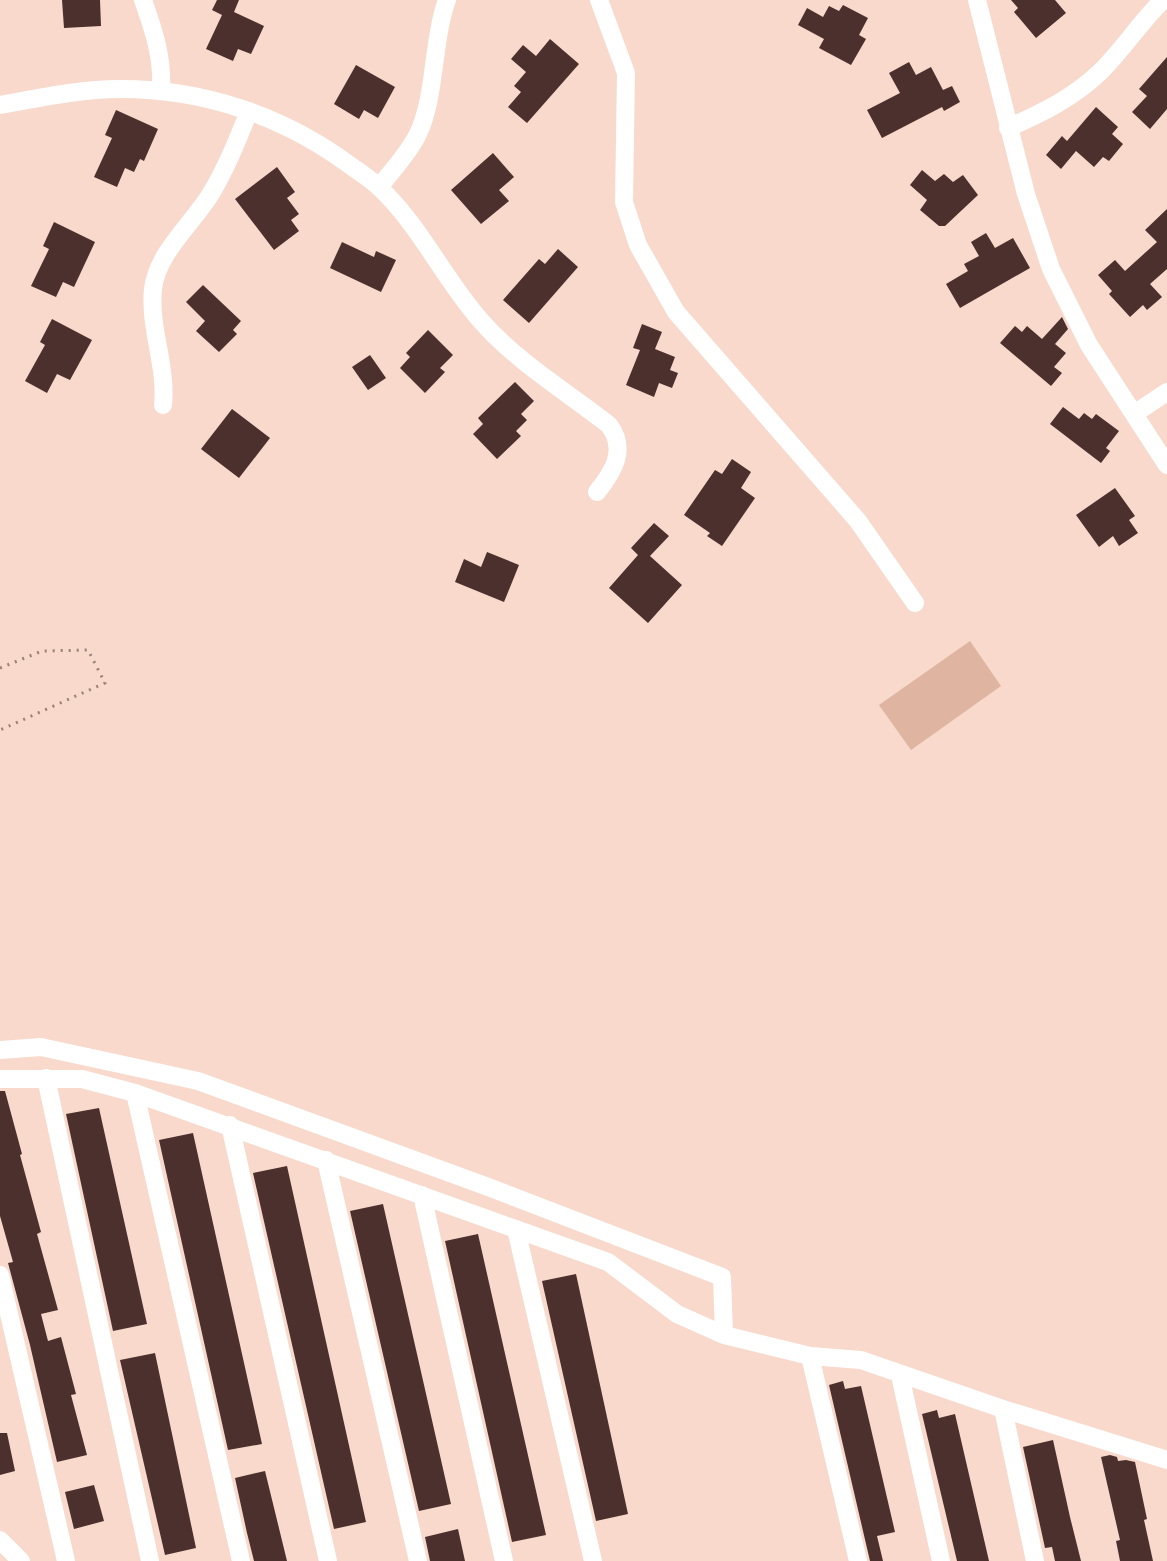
<svg xmlns="http://www.w3.org/2000/svg" width="1167" height="1561" font-family="Literata,serif">
  <style>
    .green { fill: #dfb5a1 }
    .building { fill: #4b302e }
    .lines { fill: none; stroke-linecap: round; stroke-linejoin: round }
    .path { stroke: #988379; stroke-width: 3; stroke-dasharray: 2 6; stroke-linecap: butt }
    .minor { stroke: #fff; stroke-width: 18 }
  </style>
  <rect width="100%" height="100%" fill="#f8d9cb"/>
  <path class="green" d="M970 641 1001 686 911 750 879 705Z"/>
  <path class="building" d="M62 0H100L101 26 64 28Z
    M217 0H239L234 12 264 26 251 54 238 49 233 61 206 49 222 15 212 10Z
    M1011 0H1055L1066 13 1036 38 1014 12 1018 8Z
    M843 5 868 18 859 35 866 39 851 65 819 48 824 39 798 25 807 8 823 17 829 6 839 11Z
    M550 39 579 64 527 123 508 107 521 92 514 86 526 72 511 59 523 45 536 56Z
    M1167 57V109L1150 129 1132 112 1147 96 1139 89Z
    M909 62 916 75 931 67 943 90 952 86 960 102 944 111 942 107 882 138 867 110 900 93 889 73Z
    M356 65 395 87 378 118 364 110 359 119 334 104Z
    M1096 107 1118 127 1112 134 1123 144 1109 161 1103 157 1094 167 1076 151 1061 169 1046 155 1062 136 1067 141Z
    M116 110 158 129 144 161 140 159 134 172 125 168 117 187 94 177 112 138 105 135Z
    M493 153 514 177 499 190 509 201 481 224 451 190Z
    M277 167 295 192 287 198 299 214 291 220 299 231 274 250 235 199Z
    M922 170 935 181 944 174 953 182 963 175 978 195 945 226H939L920 210 927 200 910 185Z
    M1167 209V269L1150 284 1162 297 1147 310 1143 305 1130 317 1109 294 1112 291 1098 275 1115 260 1125 271 1157 242 1145 230Z
    M54 222 95 242 74 287 63 282 56 297 31 286 49 249 43 246Z
    M986 233 995 248 1013 238 1030 268 960 308 946 284 968 271 964 264 979 256 971 242Z
    M342 242 374 257 376 251 396 260 381 292 330 268Z
    M558 249 578 267 529 323 503 300 539 259 545 264Z
    M203 285 241 321 233 330 237 334 219 352 196 331 205 321 186 302Z
    M1062 317 1068 329 1055 344 1066 353 1054 367 1062 373 1051 386 1000 343 1015 326 1022 332 1027 326 1042 339Z
    M52 319 92 340 70 380 57 374 47 393 25 381 45 345 40 342Z
    M642 324 662 332 655 349 675 357 670 370 678 373 672 388 659 383 654 397 626 385 640 350 633 348Z
    M428 330 453 355 440 368 445 372 425 393 400 368 410 357 406 353Z
    M370 355 386 378 368 390 352 367Z
    M515 382 534 401 521 414 527 420 516 431 521 436 497 459 473 434 483 424 478 418Z
    M1063 407 1079 419 1084 413 1092 419 1096 414 1119 431 1106 448 1110 451 1101 463 1050 424Z
    M232 409 270 438 239 478 201 449Z
    M732 459 751 472 741 488 755 498 722 546 707 536 710 533 684 515 715 470 722 474Z
    M1115 488 1135 516 1129 520 1138 533 1119 546 1113 536 1099 547 1076 515Z
    M654 523 669 536 650 556 682 585 648 623 609 588 638 555 631 548Z
    M487 552 519 565 504 602 455 582 464 559 481 567Z
    M0 1091H5L22 1154 20 1155 41 1232 37 1234 58 1310 41 1314 48 1341 61 1337 76 1394 71 1395 87 1455 57 1462 30 1345 8 1263 13 1262 0 1216Z
    M99 1108 147 1324 113 1331 66 1114Z
    M193 1133 262 1444 228 1450 159 1140Z
    M287 1166 366 1522 334 1529 253 1173Z
    M383 1204 451 1504 419 1511 350 1211Z
    M478 1234 546 1535 512 1542 445 1241Z
    M576 1274 628 1514 596 1521 542 1281Z
    M155 1353 196 1548 165 1555 120 1360Z
    M843 1381 845 1389 861 1386 895 1532 877 1536 883 1561H870L829 1385Z
    M937 1410 939 1418 955 1414 989 1561H957L922 1414Z
    M0 1433H7L15 1471 0 1475Z
    M1053 1440 1070 1517 1081 1561H1055L1052 1547 1045 1548 1023 1447Z
    M1110 1455 1117 1457 1118 1461 1126 1460 1135 1462 1147 1519 1144 1520 1153 1561H1120L1116 1541 1120 1540 1101 1457Z
    M265 1471 287 1561H254L247 1533 235 1478Z
    M94 1485 104 1521 74 1529 65 1492Z
    M458 1529 465 1561H430L425 1537Z"/>
  <g class="lines">
    <path class="path" d="M0 668 42 651 88 650 105 683 0 730"/>
    <path class="minor" d="M143 0C154 31 163 58 161 91
      M599 0 626 73 624 202 638 245 676 312 858 521 915 603
      M977 0 1026 194 1051 269 1089 345 1167 465
      M0 105C39 98 80 89 120 89 204 89 284 116 351 166 362 174 375 182 384 192 423 231 446 282 482 322 517 362 567 392 609 425 627 449 614 471 597 492
      M1008 128C1042 113 1073 98 1100 72 1123 50 1140 22 1163 0
      M379 187C392 171 407 155 417 136 436 99 432 41 447 0
      M163 405C167 365 149 329 153 289 157 253 192 224 210 195 226 169 238 139 249 111
      M1134 414 1167 392
      M0 1050 41 1047 198 1081 491 1188 722 1277 724 1335
      M46 1078 150 1561
      M0 1079H82L135 1093 608 1262 677 1314 724 1335 810 1356 861 1360 1003 1409 1167 1460
      M135 1093 241 1561
      M230 1125 328 1561
      M326 1160 418 1561
      M422 1195 504 1561
      M516 1229 593 1561
      M0 1275 66 1561
      M810 1356 858 1561
      M900 1375 941 1561
      M1003 1409 1035 1561
      M0 1540 21 1561"/>
  </g>
</svg>
